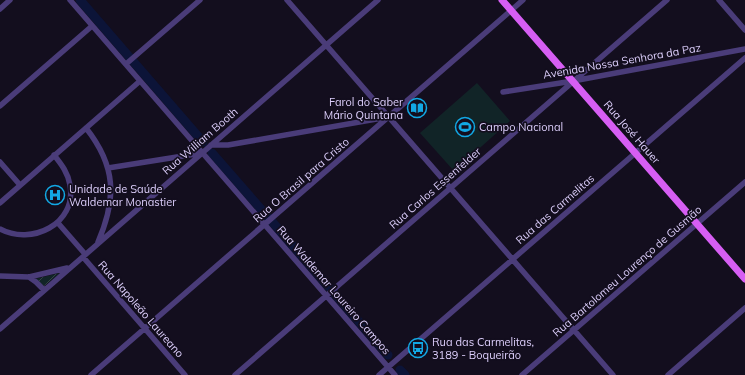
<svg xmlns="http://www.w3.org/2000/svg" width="745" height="375" font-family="Mulish,sans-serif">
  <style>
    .garden { fill: url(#garden-furrows) }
    .pitch { fill: #112427 }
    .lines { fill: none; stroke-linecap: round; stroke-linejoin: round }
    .river { stroke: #0c1438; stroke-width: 9 }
    .minor { stroke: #4a3c79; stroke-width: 5.5 }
    .major { stroke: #d65ef3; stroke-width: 7 }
    .labels { text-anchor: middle; stroke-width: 3.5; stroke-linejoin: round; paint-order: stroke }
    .street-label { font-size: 11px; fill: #dccefb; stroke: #130e1e }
    .poi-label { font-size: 11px; fill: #dccefb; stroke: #130e1e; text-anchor: start }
  </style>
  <defs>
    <pattern id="garden-furrows" width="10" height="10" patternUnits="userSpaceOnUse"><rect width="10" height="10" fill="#112427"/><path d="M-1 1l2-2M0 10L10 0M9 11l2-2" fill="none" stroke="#334347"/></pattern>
  </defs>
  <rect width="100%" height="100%" fill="#130e1e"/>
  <path class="garden" d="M60 273 44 286 35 279Z"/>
  <path class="pitch" d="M477 83 510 121 454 171 420 133Z"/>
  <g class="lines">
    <path class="river" d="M80 0 203 142
      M212 153 329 287
      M334 293 388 355
      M400 370 405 375"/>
    <path class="minor" d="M70 0 395 375
      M287 0 613 375
      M719 0 745 30
      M0 9 10 0
      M126 64 200 0
      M503 92 573 81 745 49
      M0 106 92 26
      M86 128C116 166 117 198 98 242
      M211 145H228L388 117
      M0 162 20 185
      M108 168 202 153
      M0 203 140 81
      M58 223 85 254
      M0 229C31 246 77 224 70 185 68 173 62 165 54 155
      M83 257 185 375
      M0 276 29 277 67 268
      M29 277 36 282 44 290
      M0 329 378 0
      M91 375 523 0
      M235 375 667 0
      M379 375 745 58
      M522 375 745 182
      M668 375 745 308"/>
    <path class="major" d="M502 0 745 279"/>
  </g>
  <defs>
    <symbol id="library-ring" viewBox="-11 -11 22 22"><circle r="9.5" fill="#130e1e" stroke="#12a8e4" stroke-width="1.5"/><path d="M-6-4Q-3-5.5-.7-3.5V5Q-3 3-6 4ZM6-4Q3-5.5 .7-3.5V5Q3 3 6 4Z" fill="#12a8e4"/></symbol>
    <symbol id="stadium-ring" viewBox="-11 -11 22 22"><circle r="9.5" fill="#130e1e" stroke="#12a8e4" stroke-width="1.5"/><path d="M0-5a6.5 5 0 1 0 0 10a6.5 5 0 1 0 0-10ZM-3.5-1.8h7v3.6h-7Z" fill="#12a8e4"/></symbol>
    <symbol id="hospital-ring" viewBox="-11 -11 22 22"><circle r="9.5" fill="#130e1e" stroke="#12a8e4" stroke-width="1.5"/><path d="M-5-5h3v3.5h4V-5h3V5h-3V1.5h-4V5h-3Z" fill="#12a8e4"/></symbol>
    <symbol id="bus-ring" viewBox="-11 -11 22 22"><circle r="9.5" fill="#130e1e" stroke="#12a8e4" stroke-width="1.5"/><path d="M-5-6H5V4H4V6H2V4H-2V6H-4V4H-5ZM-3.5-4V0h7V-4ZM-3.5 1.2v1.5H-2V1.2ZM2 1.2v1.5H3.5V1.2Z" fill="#12a8e4"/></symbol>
  </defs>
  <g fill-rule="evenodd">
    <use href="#library-ring" x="406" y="97" width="22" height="22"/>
    <use href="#stadium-ring" x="454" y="116" width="22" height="22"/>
    <use href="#hospital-ring" x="44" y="184" width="22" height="22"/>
    <use href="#bus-ring" x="407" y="337" width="22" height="22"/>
  </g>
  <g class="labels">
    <g class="street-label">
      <text transform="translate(622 61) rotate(-10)" y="4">Avenida Nossa Senhora da Paz</text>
      <text transform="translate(632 132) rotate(49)" y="4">Rua José Hauer</text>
      <text transform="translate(200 141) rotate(-41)" y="4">Rua William Booth</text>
      <text transform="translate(301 180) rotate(-41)" y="4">Rua O Brasil para Cristo</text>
      <text transform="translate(435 188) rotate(-41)" y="4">Rua Carlos Essenfelder</text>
      <text transform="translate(555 209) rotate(-41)" y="4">Rua das Carmelitas</text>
      <text transform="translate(627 271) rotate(-41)" y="4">Rua Bartolomeu Lourenço de Gusmão</text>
      <text transform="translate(334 290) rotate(49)" y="4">Rua Waldemar Loureiro Campos</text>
      <text transform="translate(141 309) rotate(49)" y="4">Rua Napoleão Laureano</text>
    </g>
    <g class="poi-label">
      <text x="403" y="106" text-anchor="end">Farol do Saber<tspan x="403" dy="13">Mário Quintana</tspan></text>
      <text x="479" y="131">Campo Nacional</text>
      <text x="69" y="193">Unidade de Saúde<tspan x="69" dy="13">Waldemar Monastier</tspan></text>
      <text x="432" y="346">Rua das Carmelitas,<tspan x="432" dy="13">3189 - Boqueirão</tspan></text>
    </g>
  </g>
</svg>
